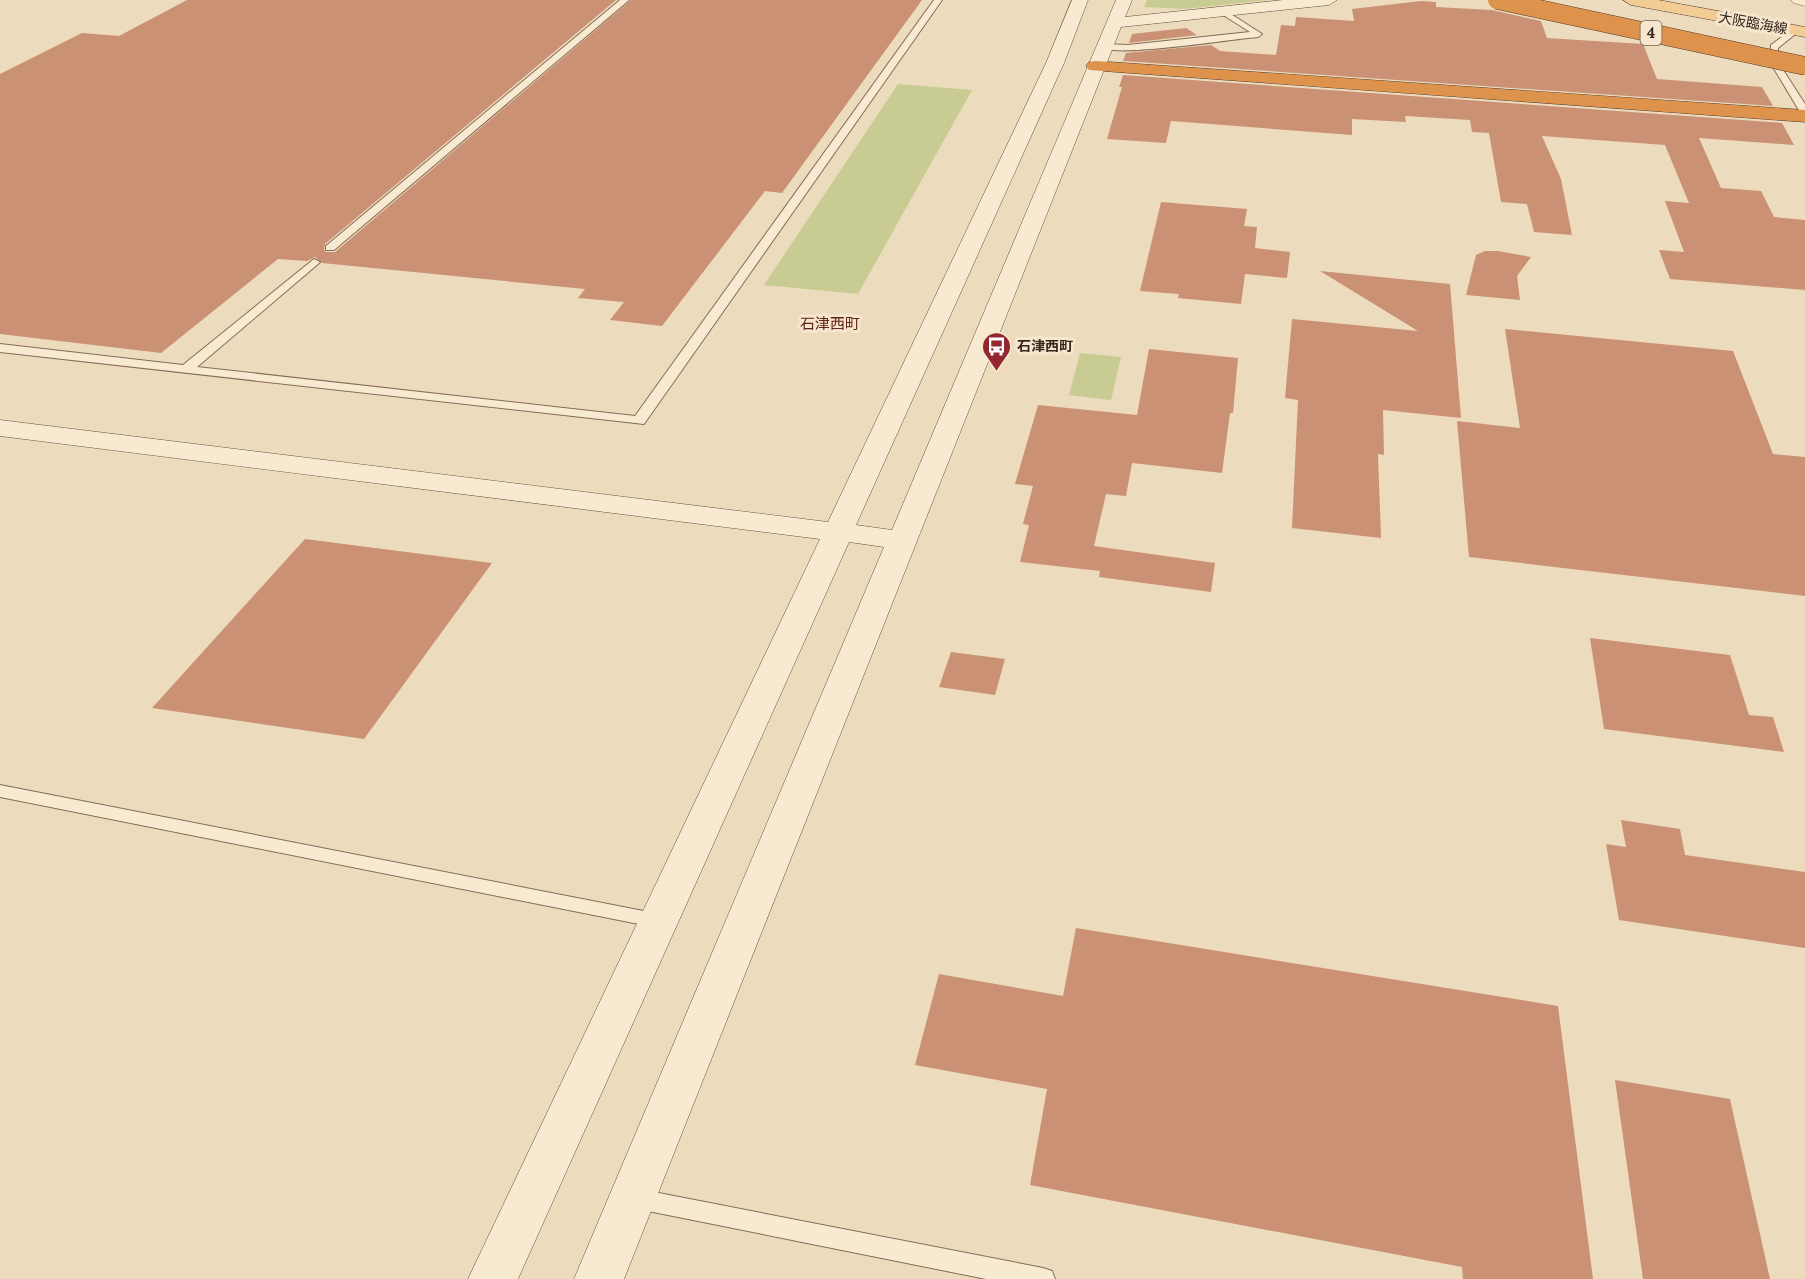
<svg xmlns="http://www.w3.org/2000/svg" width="1805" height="1279" font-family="Lora,'Noto Sans JP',serif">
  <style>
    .green { fill: #c8cb92 }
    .building { fill: #cb9174 }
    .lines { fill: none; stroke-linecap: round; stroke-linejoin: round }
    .lane-casing { stroke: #856c57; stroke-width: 2 }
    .street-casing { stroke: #856c57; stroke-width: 1 }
    .secondary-casing { stroke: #674d3a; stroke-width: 1 }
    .primary-casing { stroke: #523b2c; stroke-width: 1 }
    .highway-casing { stroke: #523b2c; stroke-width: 1 }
    .lane { fill: #f8e9d1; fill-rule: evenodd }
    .street { fill: #f8e9d1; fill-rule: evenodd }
    .secondary { fill: #f8e9d1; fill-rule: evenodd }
    .primary { fill: #f1cd95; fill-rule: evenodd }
    .highway { fill: #de934d; fill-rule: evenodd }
    .highway-bridge-casing { stroke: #523b2c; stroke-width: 19; stroke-linecap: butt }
    .highway-bridge { stroke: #de934d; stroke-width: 18 }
    .labels { text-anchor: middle; stroke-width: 6; stroke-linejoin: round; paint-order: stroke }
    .far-street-label { font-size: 14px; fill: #34261c; stroke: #f5e6cd }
    .far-poi-label { font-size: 14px; font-weight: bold; fill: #34261c; stroke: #f5e6cd; text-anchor: start }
    .shield { fill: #f5e6cd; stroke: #6e6051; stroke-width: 1.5 }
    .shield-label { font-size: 15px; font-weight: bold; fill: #34261c }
    .far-neighbourhood-label { font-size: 15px; fill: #61251b; stroke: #f5e6cd }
  </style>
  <rect width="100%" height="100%" fill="#eddbbe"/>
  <path class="green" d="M1147 0H1267L1185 9 1144 7Z
    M898 84 972 90 858 294 764 285Z
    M1080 353 1121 357 1111 400 1069 395Z"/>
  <path class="building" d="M187 0H616L325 244 324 250 326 252H335L631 0H922L782 193 765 191 662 326 610 320 624 302 578 298 585 289 322 263 315 257 307 261 278 259 161 353 0 334V74L82 33 119 36Z
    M1421 1 1436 2V7L1492 10 1541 21 1547 38 1643 44 1657 79 1762 87 1773 106 1123 61 1126 53 1211 45 1220 51 1276 55 1281 25 1295 26 1296 17 1354 21 1352 9Z
    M1186 28 1197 35 1129 43 1132 34Z
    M1123 75 1782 123 1794 145 1699 138 1721 188 1761 191 1774 217 1805 220V290L1670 279 1659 250 1684 252 1665 201 1689 203 1665 145 1542 136 1561 179 1572 235 1534 232 1527 204 1501 202 1489 133 1472 132 1470 120 1405 116 1406 122 1352 119V135L1171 121 1166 143 1107 139 1122 87H1119Z
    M1161 202 1247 209 1244 226 1257 227 1255 248 1290 252 1287 278 1245 274 1241 304 1178 298 1179 294 1140 291Z
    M1485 251H1498L1531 257 1517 276 1520 300 1466 295 1476 255Z
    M1320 271 1450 284 1461 418 1383 410 1384 455 1378 454 1381 538 1292 528 1298 400 1285 398 1292 319 1418 331Z
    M1505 329 1733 351 1773 454 1805 457V596L1469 557 1457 421 1520 428Z
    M1149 349 1238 358 1233 413H1230L1222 473 1132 463 1126 496 1106 494 1094 546 1215 563 1211 592 1099 577 1100 571 1020 562 1029 525 1023 524 1033 486 1015 484 1038 405 1137 415Z
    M305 539 492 563 364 739 152 708Z
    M1590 638 1730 655 1749 715 1773 717 1784 752 1604 729Z
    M951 652 1005 659 995 695 939 687Z
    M1621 820 1680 829 1685 855 1805 872V948L1619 920 1606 844 1626 847Z
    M1076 928 1558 1006 1593 1279H1463L1462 1267 1030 1185 1047 1089 915 1065 939 974 1063 996Z
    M1615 1080 1730 1099 1770 1279H1643Z"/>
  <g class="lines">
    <defs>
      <path id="lane" d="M620 0H629L334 250H326V246Z
        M934 0H942L644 424 0 352V344L183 365 314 259 320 262 318 264 197 367 635 416Z
        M1223 9 1262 34 1258 37C1231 39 1115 58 1099 47L1103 44 1128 45 1250 32 1220 13 1219 11Z
        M1795 27 1799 30 1798 32 1778 48V62L1805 104V115L1800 112 1770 62 1771 45Z
        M0 785 659 914 666 916 669 921 666 926 659 928 0 797Z
        M633 1188 1043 1268 1052 1271 1055 1279H986L633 1208 625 1205 621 1198 625 1191Z"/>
      <path id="street" d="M1791 0H1805V6L1794 3Z"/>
      <path id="secondary" d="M1072 0H1088L1064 63 856 525 892 530 1116 0H1132L1125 17 1283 0H1337L1329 5 1121 27 624 1279H574L884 547 849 542 518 1279H468L820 539 0 436V420L828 522 1046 63Z"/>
      <path id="primary" d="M1623 0H1658L1805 27V37L1631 5Z"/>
      <path id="highway" d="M1095 61 1805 110V122L1089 70 1086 66 1089 62Z"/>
    </defs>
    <use href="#lane" class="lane-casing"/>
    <use href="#street" class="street-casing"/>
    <use href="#secondary" class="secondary-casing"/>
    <use href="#primary" class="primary-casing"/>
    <use href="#highway" class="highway-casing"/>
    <use href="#lane" class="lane"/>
    <use href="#street" class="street"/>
    <use href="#secondary" class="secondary"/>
    <use href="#primary" class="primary"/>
    <use href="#highway" class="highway"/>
    <defs>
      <path id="highway-bridge" d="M1497 0 1805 66"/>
    </defs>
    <use href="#highway-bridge" class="highway-bridge-casing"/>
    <use href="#highway-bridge" class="highway-bridge"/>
  </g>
  <defs>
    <symbol id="bus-pin" viewBox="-11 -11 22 30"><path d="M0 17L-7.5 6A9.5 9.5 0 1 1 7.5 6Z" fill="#932730" stroke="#f5e6cd"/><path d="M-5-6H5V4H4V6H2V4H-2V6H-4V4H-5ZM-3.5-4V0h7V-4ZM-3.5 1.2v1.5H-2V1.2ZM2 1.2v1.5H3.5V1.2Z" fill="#fff"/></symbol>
  </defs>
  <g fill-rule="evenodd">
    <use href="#bus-pin" x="980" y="330" width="33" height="45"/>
  </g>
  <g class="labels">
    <g class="far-street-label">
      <text transform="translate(1753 23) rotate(10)" y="5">大阪臨海線</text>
    </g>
    <g class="far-poi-label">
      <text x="1017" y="351">石津西町</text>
    </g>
    <rect class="shield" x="1640.5" y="21" width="21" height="24" rx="4.5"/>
    <g class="shield-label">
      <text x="1651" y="38">4</text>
    </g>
    <g class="far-neighbourhood-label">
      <text x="830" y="329">石津西町</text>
    </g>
  </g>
</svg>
